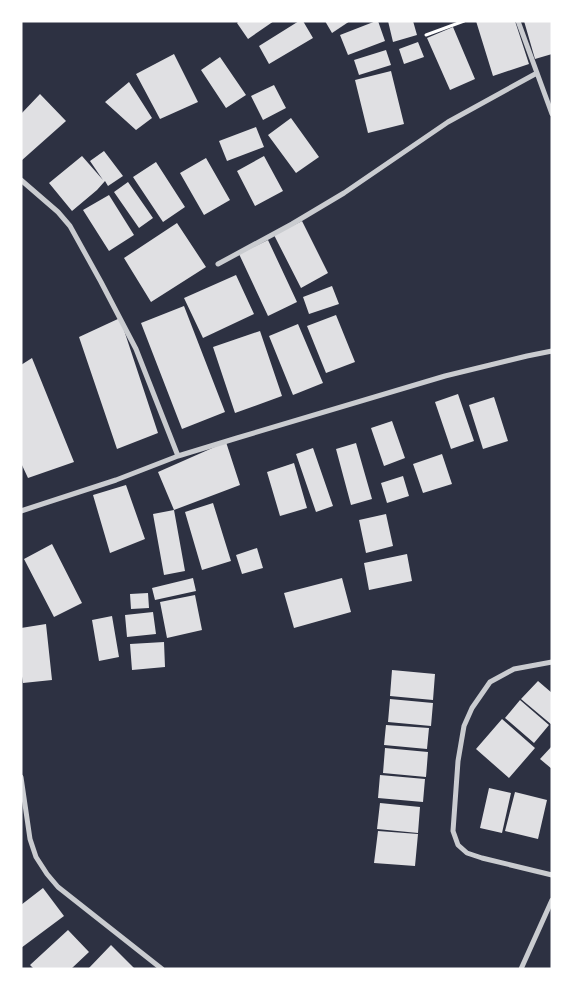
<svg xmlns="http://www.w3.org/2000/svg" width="573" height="990" font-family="'Exo 2',sans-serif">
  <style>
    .building { fill: #e0e0e3 }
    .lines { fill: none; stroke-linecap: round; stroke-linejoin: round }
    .path { stroke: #fff; stroke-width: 3 }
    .minor { stroke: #caccd0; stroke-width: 5 }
  </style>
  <rect width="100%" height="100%" fill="#2d3142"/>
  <path class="building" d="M239 21H274L248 39 237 23Z
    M299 21H303L313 38 269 64 259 46Z
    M325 21H350L332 33Z
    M376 21H378L385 41 348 55 340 35Z
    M388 21H413L417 35 393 42Z
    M476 21H515L529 64 493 76Z
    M524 21H552V54L535 59Z
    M453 27 475 79 450 90 427 38Z
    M418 42 424 57 404 64 399 49Z
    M386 50 391 65 359 75 354 60Z
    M174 54 198 102 160 119 136 74Z
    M220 57 246 95 226 108 201 70Z
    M391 71 404 124 368 133 355 80Z
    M129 82 152 118 136 130 105 102Z
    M274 85 286 108 263 120 251 96Z
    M40 94 66 121 21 161V114Z
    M291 118 319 157 296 173 268 135Z
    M256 127 264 147 227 161 219 141Z
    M104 151 123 176 108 186 105 181 97 190 72 211 49 183 82 156 103 180 90 161Z
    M264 156 283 191 255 206 237 171Z
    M206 158 230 200 204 215 180 173Z
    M156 162 185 207 163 222 133 177Z
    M128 182 153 218 139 228 114 192Z
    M109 195 134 235 109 251 83 210Z
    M302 221 328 273 301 288 274 235Z
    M177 223 206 267 151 302 124 258Z
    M268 240 297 302 268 316 239 254Z
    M236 275 254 314 203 338 184 298Z
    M332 286 339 304 309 314 303 297Z
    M184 306 225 412 182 429 141 323Z
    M336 315 355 362 326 373 307 326Z
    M120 318 158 433 117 449 79 337Z
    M298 324 323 383 293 395 269 336Z
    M260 331 282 396 235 413 213 347Z
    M32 358 74 462 28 478 21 463V365Z
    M458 394 474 441 451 449 435 402Z
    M494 397 508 441 483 449 469 405Z
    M392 421 405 458 384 466 371 428Z
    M226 442 240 485 174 510 158 472Z
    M356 443 372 499 351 505 336 449Z
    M313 448 333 506 316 512 296 454Z
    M442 454 452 484 423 493 413 464Z
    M294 463 307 508 280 516 267 472Z
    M403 476 409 496 387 503 381 483Z
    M126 485 145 539 110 553 93 495Z
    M213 503 231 561 202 570 185 512Z
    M174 510 185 571 164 575 153 514Z
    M386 514 393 546 366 553 359 520Z
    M52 544 82 603 54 617 24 559Z
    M257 548 263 568 242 574 236 555Z
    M407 554 412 581 369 590 364 563Z
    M193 578 196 591 155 600 152 588Z
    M342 578 351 612 294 628 284 593Z
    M148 593 149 608 131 609 130 594Z
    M195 595 202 630 167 638 160 602Z
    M153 612 156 634 127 637 125 615Z
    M112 616 119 657 99 661 92 620Z
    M46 624 52 680 23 683 21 670V628Z
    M164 642 165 667 132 670 130 644Z
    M392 670 435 674 433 700 390 696Z
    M538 681 552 693V725L521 699Z
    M390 699 433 703 431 726 388 722Z
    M520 700 549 725 534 743 505 718Z
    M502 719 535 748 509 778 476 749Z
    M386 725 429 728 427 749 384 745Z
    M552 746V769L540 759Z
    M385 748 428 752 426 777 383 773Z
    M380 775 425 779 423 802 378 798Z
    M489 788 511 793 502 833 480 828Z
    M515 792 547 800 538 839 505 831Z
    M380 803 420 807 418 833 377 829Z
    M378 831 418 834 415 866 374 863Z
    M43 888 64 916 21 948V905Z
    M68 930 89 952 71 969H34L30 965Z
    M111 945 135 969H88Z"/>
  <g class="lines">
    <path class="path" d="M426 35 464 21"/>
    <path class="minor" d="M518 21 552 114
      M21 180 58 212 70 226 101 282 136 349 178 456
      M218 264 292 224 344 193 448 122 537 73
      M21 511 116 480 178 456 237 438 445 376 527 356 552 351
      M552 662 514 669 490 682 472 708 464 726 458 761 453 831 458 845 467 853 482 858 552 875
      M21 777 30 839 36 857 47 874 58 887 162 969
      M521 969 552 900"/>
  </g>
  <rect width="573" height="990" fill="none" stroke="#ffffff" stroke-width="45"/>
</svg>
